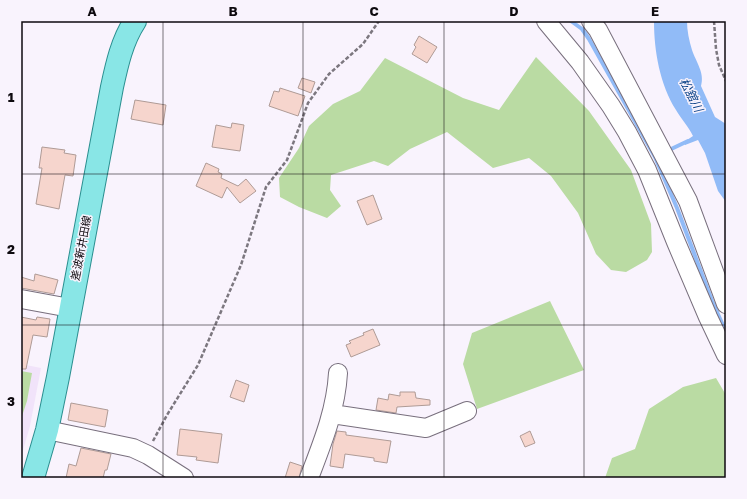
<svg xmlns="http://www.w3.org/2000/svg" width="747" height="499" font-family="'Golos Text','Noto Sans JP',sans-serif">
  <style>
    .built { fill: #f1e3fa }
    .green { fill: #badba3 }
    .water { fill: #91bbf7 }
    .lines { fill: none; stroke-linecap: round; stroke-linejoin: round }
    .stream { stroke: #91bbf7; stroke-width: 4 }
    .building { fill: #f6d5cd; stroke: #af9b96 }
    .minor-casing { stroke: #786f7d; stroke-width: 20 }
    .major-casing { stroke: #2b8f90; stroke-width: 24 }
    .path { stroke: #7c777f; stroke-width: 2.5; stroke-dasharray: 4 2; stroke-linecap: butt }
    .minor { stroke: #fff; stroke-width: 18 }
    .major { stroke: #89e6e6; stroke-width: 22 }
    .grid { fill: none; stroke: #0e0a0f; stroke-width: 1; stroke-opacity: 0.55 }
    .labels { text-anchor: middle; stroke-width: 3; stroke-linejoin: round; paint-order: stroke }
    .street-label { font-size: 11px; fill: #0e0a0f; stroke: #f9f3fd }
    .water-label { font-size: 12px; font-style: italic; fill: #0f458a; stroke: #f9f3fd }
    .neatline { fill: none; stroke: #0e0a0f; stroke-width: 1.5 }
    .grid-label { font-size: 13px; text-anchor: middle; font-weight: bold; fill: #0e0a0f }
  </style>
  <rect width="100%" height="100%" fill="#f9f3fd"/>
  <path class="built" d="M21 364 41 368 30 426 21 457Z"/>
  <path class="green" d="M536 57 589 111 631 170 651 224 652 252 647 260 626 272 611 270 596 254 578 213 551 176 529 158 493 168 447 132 410 149 388 166 374 161 331 175 330 190 341 206 327 218 299 207 280 197 279 178 299 148 309 126 333 104 360 91 385 58 463 98 499 110Z
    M550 301 584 370 477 409 463 364 472 333Z
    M21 371 32 373 27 401 21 419Z
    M716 378 726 395V478H605L612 458 635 449 649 409 683 387Z"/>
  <path class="water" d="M654 21H687C687 31 689 40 692 50 696 62 705 73 701 86L715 117 726 124V202L718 191 705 153 698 140 685 145 684 142 693 136C689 127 681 119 676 110 660 85 654 51 654 21Z"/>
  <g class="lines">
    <path class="stream" d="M571 21 582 29 589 39 655 157 658 156
      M667 151 688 141
      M655 157 677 208 712 301 726 332"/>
  </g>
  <path class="building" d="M419 36 437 47 427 63 412 54 416 47 414 45Z
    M302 78 315 82 311 93 298 88Z
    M280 88 305 96 298 116 269 106 274 91 279 92Z
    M135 100 166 105 163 125 131 119Z
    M232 123 244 125 240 151 212 147 216 125 231 128Z
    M42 147 65 150 64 153 76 155 73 176 65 175 59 209 36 204 42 168H39Z
    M206 163 219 169 218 172 222 174 221 178 238 186 246 179 256 191 240 203 227 187 222 198 196 186Z
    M373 195 382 219 367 225 357 201Z
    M35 274 58 280 54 294 21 288V277L34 281Z
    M21 317 36 320 37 317 50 319 47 337 33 335 26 369H21Z
    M373 329 380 345 351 357 346 345 351 343 349 341 364 335 363 333Z
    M236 380 249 385 244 402 230 397Z
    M400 392H415L416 398 430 400V405L397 407 396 413 376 410 378 398 388 400 389 394 400 396Z
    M71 403 108 410 105 427 68 420Z
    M180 429 222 434 218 463 196 460 197 457 177 455Z
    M337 431 346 432V435L391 441 387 463 374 461V458L345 454 343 468 330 466 333 444Z
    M530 431 535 443 525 447 520 436Z
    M81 448 111 454 107 470H105L103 478H66L69 464 76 466Z
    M290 462 302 466 299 478H285Z"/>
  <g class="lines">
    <defs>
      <path id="minor" d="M546 21 580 62 611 106 627 132 647 170 676 242 708 317 726 355
        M591 21 598 30 688 201 726 304
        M21 299 70 308
        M332 414 426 428 467 411
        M47 430 133 448 148 455 184 478
        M309 478C322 444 336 410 338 373"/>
      <path id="major" d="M33 478 47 430 58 377 112 87C117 64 122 41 135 21"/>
    </defs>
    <use href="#minor" class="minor-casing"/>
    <use href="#major" class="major-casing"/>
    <path class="path" d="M714 21 716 49 719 65 726 81
      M153 441 167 415 198 365 241 265 266 187 287 160 308 103 329 74 363 44 379 21"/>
    <use href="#minor" class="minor"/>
    <use href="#major" class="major"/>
  </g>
  <path class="grid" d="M163 21V478M303 21V478M444 21V478M584 21V478M21 174H726M21 325H726"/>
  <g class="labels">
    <g class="street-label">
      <text transform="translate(81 248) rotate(-79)" y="4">差波新井田線</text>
    </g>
    <g class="water-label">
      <text transform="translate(691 95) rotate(63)" y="4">松舘川</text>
    </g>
  </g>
  <rect width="747" height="499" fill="none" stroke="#f9f3fd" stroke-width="44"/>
  <rect x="22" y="22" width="703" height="455" class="neatline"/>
  <g class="grid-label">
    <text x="92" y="16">A</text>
    <text x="233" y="16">B</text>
    <text x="374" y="16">C</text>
    <text x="514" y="16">D</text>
    <text x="655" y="16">E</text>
    <text x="11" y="102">1</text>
    <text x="11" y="254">2</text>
    <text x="11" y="406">3</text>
  </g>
</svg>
